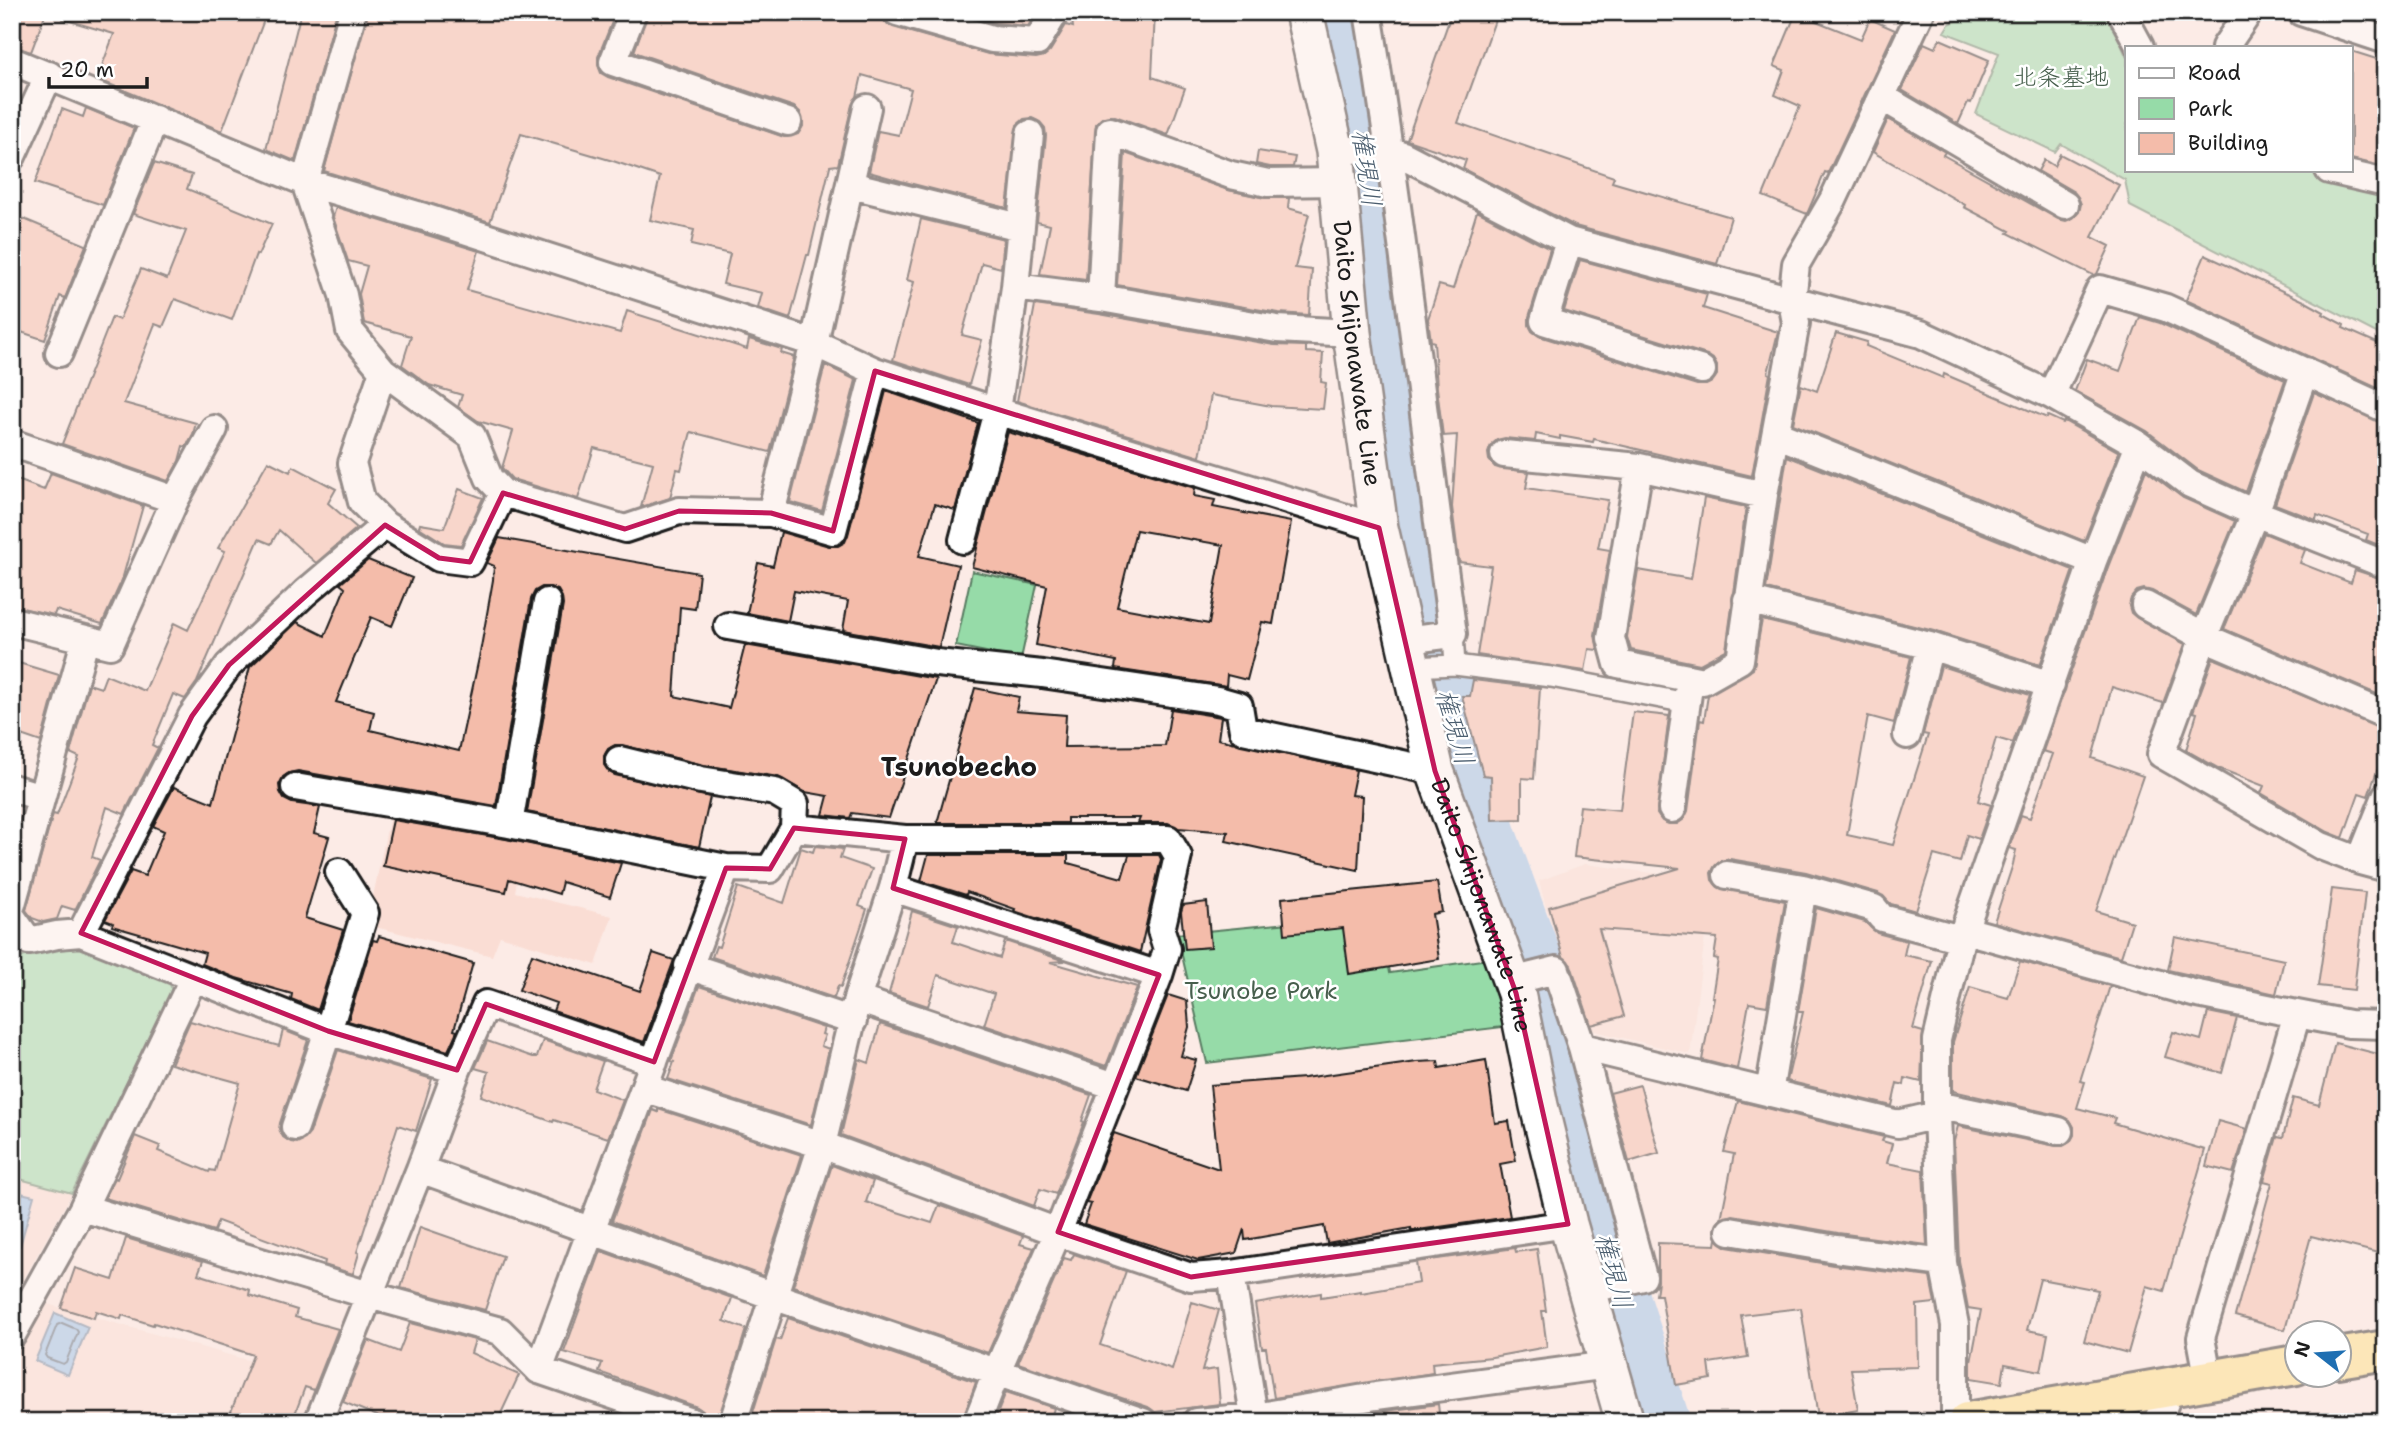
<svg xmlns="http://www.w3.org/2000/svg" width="2398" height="1434" font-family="'Shantell Sans','Klee One',sans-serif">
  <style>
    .built { fill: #faddd4 }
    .green { fill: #96dba8; stroke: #597c62; stroke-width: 2 }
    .water { fill: #92c0ec; stroke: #637e99; stroke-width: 2 }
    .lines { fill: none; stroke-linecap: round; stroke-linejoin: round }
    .shore { stroke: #4b5e6f; stroke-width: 2 }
    .river { stroke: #92c0ec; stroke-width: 60 }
    .building { fill: #f4bcaa; stroke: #1c1c1c; stroke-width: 2; fill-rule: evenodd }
    .pedestrian-casing { stroke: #1c1c1c; stroke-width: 24 }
    .minor-casing { stroke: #1c1c1c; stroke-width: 32 }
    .secondary-casing { stroke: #1c1c1c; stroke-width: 42 }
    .trunk-casing { stroke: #1c1c1c; stroke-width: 44 }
    .pedestrian { stroke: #fff; stroke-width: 19 }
    .minor { stroke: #fff; stroke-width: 26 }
    .secondary { stroke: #fff; stroke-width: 37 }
    .trunk { stroke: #fddf80; stroke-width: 38 }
    .marked { fill: none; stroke: #c2185b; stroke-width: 5; stroke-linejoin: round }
    .labels { text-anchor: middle; stroke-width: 5; stroke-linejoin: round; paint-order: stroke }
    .park-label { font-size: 24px; fill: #475f4d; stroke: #fff }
    .street-label { font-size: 24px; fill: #1c1c1c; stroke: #fff }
    .water-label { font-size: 26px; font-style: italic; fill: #4b5e6f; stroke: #fff }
    .neighbourhood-label { font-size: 26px; font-weight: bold; fill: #1c1c1c; stroke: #fff }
  </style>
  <rect width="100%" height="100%" fill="#fcebe6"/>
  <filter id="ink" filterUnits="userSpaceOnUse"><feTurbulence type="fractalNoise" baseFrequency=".0143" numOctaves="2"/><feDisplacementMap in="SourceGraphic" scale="14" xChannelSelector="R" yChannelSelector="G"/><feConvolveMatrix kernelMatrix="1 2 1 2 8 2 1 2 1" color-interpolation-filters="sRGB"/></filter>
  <g filter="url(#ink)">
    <path class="built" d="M390 816 524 843 515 892 612 916 596 965 500 936 492 956 367 925Z
      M1585 864 1712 881 1690 1054 1579 1027 1539 881Z
      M12 1177 72 1193 12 1299Z
      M47 1304 319 1380 300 1422H12V1356Z"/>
    <path class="green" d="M1978 12H2107L2127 58V170H2310L2348 187 2386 196V338L2130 206 2125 180 2061 144 2055 152 1976 114 1999 53 1944 32 1949 24Z
      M972 571 1037 585 1021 659 956 646Z
      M1380 914 1390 973 1488 959 1503 1027 1207 1063 1177 934Z
      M87 944 167 973 172 991 72 1193 12 1177V961L39 951Z"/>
    <path class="water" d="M12 1191 34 1196 20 1246 12 1244Z
      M55 1313 88 1327 68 1375 35 1361Z"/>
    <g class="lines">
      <path class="shore" d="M62 1323 76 1329 78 1332 66 1362 63 1364 47 1358 45 1355 57 1325Z"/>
      <path class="river" d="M1339 12 1363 134 1413 522 1439 670 1486 835 1541 984 1616 1286 1660 1422"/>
    </g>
    <path class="building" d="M12 12H46L31 52 12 46Z
      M64 12H267L222 131 97 79 114 34 63 19Z
      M301 12H337L295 161 266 149Z
      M368 12H616L598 57V65L601 73 608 77 784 137 798 134 803 126 800 112 794 107 634 52 648 12H882L885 22 893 27 988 54 1036 58 1044 56 1050 51 1066 25 1073 27 1071 12H1155L1152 77 1185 88 1168 135 1115 116 1102 118 1096 124 1086 280 1040 274 1050 225 1037 222 1046 136 1045 128 1040 122 1032 118 1024 119 1017 125 1007 208 901 181 869 172 878 131 899 135 911 89 862 75 857 97 852 105 838 165 830 166 809 255H807L790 319 758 308 762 293 723 284 730 254 691 245 694 230 650 220 660 177 613 161 521 134 490 222 324 171Z
      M955 12H1016L1034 17 1028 26 995 23Z
      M1452 12H1498L1458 123 1614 177 1612 182 1731 217 1717 264 1575 226 1463 169 1466 160 1407 140Z
      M1796 13 1861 39 1870 19 1895 30 1828 173 1825 172 1807 214 1763 196 1800 106 1775 95 1784 70 1774 66Z
      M1940 39 1989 60 1971 103 1968 102 1958 124 1902 90 1924 43 1935 48Z
      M2351 51 2386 62V167L2351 159Z
      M86 108 134 128 103 205 35 183 62 109 83 117Z
      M1888 119 1945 152 1943 155 2058 219 2066 221 2073 218 2079 212 2081 204 2078 197 2074 192 2038 171 2044 160 2054 166 2060 154 2119 185 2092 237 2110 246 2097 274 2093 275 2008 233 2010 231 1964 207 1965 205 1873 152Z
      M1258 151 1295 157 1293 167H1270L1256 164Z
      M1125 153 1228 190 1265 198H1289L1288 208 1309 214 1295 268 1312 270 1309 315 1279 313 1117 285Z
      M154 163 192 175 187 189 272 224 258 255 256 254 232 320 175 299 163 327 155 324 124 403 196 423 193 434 186 447 183 446 179 461 168 481 62 444 112 317 119 320 141 269 167 279 186 231 133 214Z
      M336 207 479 251 467 290 620 333 627 311 747 349 749 339 782 349 781 353 794 357 770 452 691 432 681 470 677 469 670 498 641 507 653 463 594 448 578 499 512 479 502 468 513 431 478 421 458 407 462 395 429 385 402 365 411 336 364 323 359 294 367 266 348 261 333 217Z
      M1477 211 1550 249 1529 317V325L1532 331 1539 336 1697 385H1706L1712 382 1717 375V366L1713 359 1707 355 1564 311 1580 260 1707 294 1703 308 1778 332 1768 373 1770 374 1752 476 1594 439 1593 442 1560 436V439L1536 434 1535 441 1505 438 1497 440 1491 445 1488 453 1489 460 1495 467 1529 472 1526 488 1608 500 1598 548 1610 550 1595 635 1598 650 1589 649 1585 671 1477 655 1491 566 1459 562 1452 507 1457 435 1443 436 1437 388 1434 342 1431 341 1428 319 1439 285 1453 289Z
      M12 214 86 245 65 298 60 296 45 340 12 329Z
      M921 219 1004 239 1001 268 982 263 962 335 982 340 969 385 893 360 914 282 907 280Z
      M2205 255 2304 301 2324 312 2323 314 2344 325 2343 328 2386 347V392L2186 300Z
      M1035 305 1099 314 1274 345 1306 346V352L1323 353 1321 382 1326 383 1323 409 1271 406 1211 395 1200 457 1017 401Z
      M2140 317 2160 323 2285 380 2246 492 2198 470 2147 431 2075 391 2087 359 2120 371Z
      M1836 333 1867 342 1866 346 1943 378 1944 374 2047 418 2048 416 2063 423 2064 421 2119 452 2084 541 1793 424 1801 385 1817 391Z
      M825 365 856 380 822 511 790 502Z
      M886 391 978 423 955 510 935 504 919 556 958 565 939 647 843 630 848 601 794 591 788 621 747 613 758 563 773 566 781 532 829 546H838L845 542 848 535Z
      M2314 393 2386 424V548L2366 540 2368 534 2317 515 2316 520 2275 504Z
      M1008 432 1195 488 1194 496 1215 500 1213 507 1291 522 1273 624 1262 622 1247 680 1227 675 1226 686 1115 669 1116 661 1036 645 1047 586 972 567ZM1136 530 1223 545 1209 624 1117 607Z
      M1787 456 2073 570 2040 665 1934 631 1766 589Z
      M268 461 290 472 293 466 336 489 328 503 357 528 316 563 279 530 271 544 259 539 197 682 185 699 173 694 152 745 158 748 124 814 107 807 92 857 100 860 75 910 62 906 57 919 43 922 32 918 26 910 53 814 57 815 79 757 70 753 89 684 101 688 106 675 145 691 174 623 188 630 225 551 218 548Z
      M2146 470 2183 498 2235 521 2196 615 2152 591 2144 589 2137 591 2131 598 2129 606 2131 613 2137 618 2185 644 2163 703 2112 687 2092 758 2143 776 2096 911 2132 922 2121 957 1994 922 2013 864 2016 850 2009 848 2021 815 2030 818 2053 754 2043 751 2108 567Z
      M51 473 143 506 122 580 102 624 56 610 54 615 12 606V478L44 490Z
      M459 489 483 498 461 545 444 543 419 527 420 524 444 528Z
      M1704 498 1746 507 1726 650 1700 664 1631 650 1627 637 1638 570 1691 579Z
      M2264 533 2305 550 2300 563 2351 583 2355 570 2386 580V698L2224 629Z
      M499 538 699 573 695 609 680 607 674 696 729 708 745 645 936 679 889 818 852 813 850 818 823 815 828 796 805 792 778 777 704 765 622 745H615L608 749 604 756V765L609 772 615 775 710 797 699 847 527 812 563 605 562 597 558 590 550 587H542L535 591 531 599 496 806 298 771 289 773 283 777 279 785 280 792 284 799 292 803 320 807 314 833 329 837 305 918 343 930 318 1010 291 999 292 994 236 978 202 964 205 953 112 926 113 923 105 920 131 871 145 876 164 831 153 826 174 787 213 803 250 667 297 622 325 636 345 588 340 584 368 560 412 578 392 626 371 617 336 702 374 712 370 730 459 751 480 653 493 580 494 566 487 563Z
      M1762 620 1911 657 1894 723 1868 716 1847 835 1893 845 1928 735 1923 734 1941 666 2030 695 2013 743 1996 738 1978 801 1991 805 1979 839 1967 835 1960 862 1934 855 1916 911 1891 904 1878 893 1806 872 1730 859 1721 861 1715 866 1711 873 1712 880 1718 887 1785 901 1767 1006 1749 1003 1737 1069 1702 1060 1714 997H1712L1718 959 1714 958 1717 938 1599 929 1624 1016 1591 1025 1571 965 1563 957 1549 907 1680 868 1574 857 1580 806 1620 810 1633 712 1669 716 1657 814 1662 821 1669 824H1677L1684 819 1688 811 1700 720 1704 721 1708 695 1753 669Z
      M2213 658 2386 730V746L2368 796 2359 793 2343 838 2328 832 2261 793 2264 786 2218 768 2186 750 2197 713 2193 712Z
      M12 661 59 675 41 742 12 732Z
      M1473 680 1540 688 1534 779 1522 778V819L1492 820 1491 776 1483 775 1462 696H1470Z
      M975 688 1019 697 1016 711 1066 715 1064 747 1165 746 1171 709 1221 717 1218 739 1356 770 1351 795 1362 796 1358 870 1226 841 1228 832 1178 828 1168 823H1138L1140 818H1067V823H937Z
      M393 820 506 839 621 863 610 897 562 882 559 894 509 879 506 892 383 866Z
      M815 846 843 849 840 858 872 869 859 906 867 909 841 987 838 986 834 998 712 957 716 946 719 947 738 887 784 903 801 848 813 852Z
      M928 855H1068V863L1122 878 1129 855H1159L1161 859 1140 952 1014 911 1015 909 967 892 966 895 921 881Z
      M1437 882 1442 912 1432 914 1439 959 1349 974 1343 928 1285 934 1282 898Z
      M2332 889 2365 893 2354 990 2318 986Z
      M1207 902 1211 947 1185 949 1181 912 1183 905Z
      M1816 908 1865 922 1877 933 1907 941 1904 955 1932 961 1913 1029 1923 1032 1921 1082 1905 1078 1904 1085 1897 1083 1892 1106 1787 1081 1803 1012H1798Z
      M912 911 958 926 953 942 1000 958 1005 941 1065 961 1050 962 1137 987 1106 1066 984 1025 994 994 938 975 928 1006 889 993Z
      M379 936 473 963 454 1030 457 1031 448 1051 348 1021 373 940 377 941Z
      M2175 937 2284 960 2276 994 2168 970Z
      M653 953 674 960 644 1042 553 1011 556 1003 519 990 532 954 640 991Z
      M2020 961 2110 986 2080 1081 2085 1082 2077 1108 2115 1118 2113 1123 2205 1150 2164 1291 2147 1286 2128 1353 2084 1341 2098 1290 2040 1279 2027 1330 2048 1334 2041 1371 2005 1364 2002 1383 1971 1378V1362L1981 1310 1968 1308 1959 1261 1954 1141 1958 1126 2056 1146H2063L2070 1142 2074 1135V1127L2070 1120 2062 1116 1953 1091V1042L1970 987 2008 998Z
      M699 986 824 1028 822 1034 825 1035 821 1046 829 1049 811 1125 668 1079 674 1062 671 1061Z
      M1168 995 1187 1001 1189 1027 1181 1056 1196 1060 1186 1091 1136 1076Z
      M2208 1012 2237 1018 2222 1073 2165 1057 2173 1032 2201 1040Z
      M190 1021 279 1046 283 1030 308 1040 280 1123 279 1129 283 1137 291 1142 297 1143 305 1139 310 1133 338 1050 432 1079 416 1131 398 1125 357 1252 359 1253 353 1274 324 1265 325 1261 218 1221 214 1231 105 1198 115 1178 117 1179 135 1136 160 1146 158 1151 209 1172 210 1170 215 1171 240 1083 171 1064Z
      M880 1024 1091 1095 1082 1121 1084 1122 1056 1194 1040 1189 1034 1206 841 1135 859 1059 869 1063Z
      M543 1040 603 1061 593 1089 623 1100 608 1138 554 1120 553 1122 481 1096 489 1072 475 1068 487 1041 533 1057H537Z
      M2335 1043 2386 1056V1255L2311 1236 2285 1330 2235 1316 2272 1183 2264 1181 2277 1137 2283 1138 2293 1098 2319 1105Z
      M1486 1060 1495 1123 1509 1121 1516 1161 1500 1164 1510 1217 1411 1231V1228L1327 1243 1324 1226 1245 1240 1244 1229 1236 1253 1198 1260 1084 1224 1091 1204 1086 1203 1114 1133 1219 1169 1210 1085 1304 1078 1417 1062 1438 1061 1439 1068Z
      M1640 1085 1659 1153 1629 1162 1610 1093Z
      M1738 1101 1884 1137 1882 1141 1892 1144 1887 1163 1923 1170 1927 1245 1838 1233 1733 1215 1721 1219 1734 1154 1724 1152Z
      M658 1109 802 1155 763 1276 612 1221 653 1110 658 1112Z
      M2218 1121 2247 1129 2233 1173 2206 1166Z
      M832 1165 873 1181 866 1202 932 1223 939 1205 1023 1236 1020 1244 1034 1248 988 1353 793 1286Z
      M420 1227 503 1256 485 1310 401 1288Z
      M126 1238 203 1261 198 1274 250 1290 249 1295 297 1310 295 1317 338 1329 314 1390 305 1387 292 1422H227L253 1355 154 1323 153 1325 122 1315 121 1319 96 1311 94 1318 61 1308 75 1268 113 1280Z
      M1717 1239 1727 1247 1833 1265 1930 1277 1935 1303 1917 1305 1918 1367 1851 1369 1858 1410 1818 1417 1801 1308 1741 1315 1748 1357 1709 1363 1711 1379 1676 1385 1661 1295H1656L1658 1281V1243L1716 1245Z
      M1515 1248 1516 1252 1537 1249 1546 1311H1542L1547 1347 1492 1357 1432 1363 1433 1373 1274 1398 1266 1348H1262L1255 1304 1321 1293V1297L1361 1291V1293L1419 1283 1416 1262Z
      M601 1251 732 1298 724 1321 746 1329 718 1422H707L704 1412 697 1407 599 1372 602 1363 564 1352Z
      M1074 1254 1126 1271 1100 1345 1172 1370 1192 1302 1219 1310 1202 1371 1217 1369 1220 1404 1155 1412 1148 1407 1018 1363 1064 1258 1071 1260Z
      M788 1318 976 1382 962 1422H750L776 1339 780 1340Z
      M410 1323 475 1340 471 1353 519 1375 497 1422H392L343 1402 368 1340 399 1352Z
      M1006 1392 1054 1408 1050 1422H994Z
      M1438 1404 1440 1422H1320L1378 1412Z"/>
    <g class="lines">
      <defs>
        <path id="pedestrian" d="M1453 634 1455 665 1551 677 1687 703
          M1412 667 1455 665"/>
        <path id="minor" d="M353 12 305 182 343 295 350 331 383 371 472 436 489 478 503 493 625 529 679 511 771 513 833 531 875 371
          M633 12 613 62 788 122
          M897 12 992 39 1037 42 1055 12
          M1368 12C1402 219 1424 427 1453 634L1405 640
          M2121 12 2140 47
          M2301 12 2386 40
          M2225 47 2249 12
          M12 61 305 182 424 217 814 343 875 371 997 411 1379 528
          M1882 97 2065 205
          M1335 151 1382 148 1403 155 1569 241 1921 334 2051 395 2139 445 2190 484 2255 513 2386 565
          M12 156 49 75
          M2329 170 2386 183
          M851 185 1020 227
          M1569 241 1544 321 1702 370
          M1015 287 1101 298 1277 329 1352 333
          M1101 298 1110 131 1231 175 1268 183 1339 182
          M59 353 155 119
          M383 371 352 463 362 502 385 525
          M2305 371 2255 513 2204 637 2161 754 2321 846 2360 861 2386 868
          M2051 395 2100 289 2166 308 2386 409
          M1776 434 2093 561
          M12 443 175 500
          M1504 454 1639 467 1764 495
          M1639 467 1611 638 1618 664 1703 681 1740 660 1764 495 1796 323 1792 301 1796 264 1833 200 1921 12
          M771 513 814 343 867 108
          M963 540 997 411 1015 287 1030 134
          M1747 600 1930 646 2051 685
          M2145 605 2204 637 2386 715
          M12 621 110 645 175 500 214 429
          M728 626 937 663 1042 674 1218 700 1239 706 1243 730 1435 771
          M1907 735 1930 646
          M619 760 701 780 775 792 795 804 794 828
          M295 787 509 824 726 868
          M12 788 41 797
          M1672 809 1690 679
          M509 824 547 602
          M2360 861 2386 796
          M1727 875 1803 888 1874 908 1882 918 1961 939
          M893 888 905 839
          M12 904 85 641
          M12 917 29 941 57 935 81 933 328 1031 457 1070
          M1965 930 2193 993 2297 1014 2201 1338 2209 1381
          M81 933 192 716 229 665 305 593 385 525 439 558 470 562 503 493
          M688 966 853 1021
          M1512 981 1556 970 1582 1047 1643 1277 1587 1290
          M857 999 1115 1086
          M2297 1014 2349 1024 2386 1025
          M1582 1047 1898 1124 1937 1115
          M644 1088 822 1145 1058 1232 1191 1277 1231 1274 1568 1224
          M1769 1093 1803 888
          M1937 1105 2059 1131
          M295 1127 328 1031 365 913 339 872
          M420 1169 773 1296 1143 1422
          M83 1208 369 1295 500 1331 539 1370 692 1422
          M1730 1231 1836 1249 1943 1263
          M1231 1274 1255 1422
          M12 1335 83 1208 193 979
          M539 1370 726 868 770 869 794 828 905 839H1168L1178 856 1161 930 1167 949 1159 975 1058 1232 997 1371 977 1422
          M318 1422 420 1169 457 1070 486 1004 654 1062
          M733 1422 822 1145 857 999 893 888 1159 975
          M1196 1422 1255 1417 1376 1396 1608 1365
          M1955 1422V1325L1943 1263 1937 1115V1040L1961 939 2093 561 2139 445
          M2157 1422 2171 1388"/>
        <g id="secondary">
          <path id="s1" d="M1304 12 1335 151 1352 333 1379 528 1435 771 1516 993 1539 1106 1568 1224 1625 1422"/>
        </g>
        <path id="trunk" d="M2338 1358 2386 1350
          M1968 1422 2296 1365"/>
      </defs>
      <use href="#pedestrian" class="pedestrian-casing"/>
      <use href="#minor" class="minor-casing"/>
      <use href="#secondary" class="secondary-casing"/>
      <use href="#trunk" class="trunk-casing"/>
      <use href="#pedestrian" class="pedestrian"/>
      <use href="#minor" class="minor"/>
      <use href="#secondary" class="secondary"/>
      <use href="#trunk" class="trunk"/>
    </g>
  </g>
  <path d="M0 0H2398V1434H0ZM875 371 1379 528 1435 771 1516 993 1568 1224 1191 1277 1058 1232 1159 975 893 888 905 839 794 828 770 869 726 868 654 1062 486 1004 457 1070 328 1031 81 933 192 716 229 665 385 525 439 558 470 562 503 493 625 529 679 511 771 513 833 531Z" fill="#fcebe6" fill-opacity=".55" fill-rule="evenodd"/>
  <path class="marked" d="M875 371 1379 528 1435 771 1516 993 1568 1224 1191 1277 1058 1232 1159 975 893 888 905 839 794 828 770 869 726 868 654 1062 486 1004 457 1070 328 1031 81 933 192 716 229 665 385 525 439 558 470 562 503 493 625 529 679 511 771 513 833 531Z"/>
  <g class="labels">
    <g class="park-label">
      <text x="2061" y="85">北条墓地</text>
      <text x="1261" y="999">Tsunobe Park</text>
    </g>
    <g class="street-label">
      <text dy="8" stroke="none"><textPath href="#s1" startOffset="346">Daito Shijonawate Line</textPath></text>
      <text dy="8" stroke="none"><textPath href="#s1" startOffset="914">Daito Shijonawate Line</textPath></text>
    </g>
    <g class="water-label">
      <text transform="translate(1367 168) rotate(82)" y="9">権現川</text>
      <text transform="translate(1455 727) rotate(74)" y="9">権現川</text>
      <text transform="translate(1614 1271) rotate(75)" y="9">権現川</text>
    </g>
    <g class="neighbourhood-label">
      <text x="959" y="776">Tsunobecho</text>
    </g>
  </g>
  <rect width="2398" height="1434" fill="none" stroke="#fff" stroke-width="42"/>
  <rect x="21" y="21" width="2356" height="1392" fill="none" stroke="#1c1c1c" stroke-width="2.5" filter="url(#ink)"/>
  <rect x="2125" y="46" width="228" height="126" fill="#ffffff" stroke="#a4a4a4" stroke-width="2"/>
  <rect x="2139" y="68" width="35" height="10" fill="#ffffff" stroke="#a4a4a4" stroke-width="2"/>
  <text x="2188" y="80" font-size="21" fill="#1c1c1c">Road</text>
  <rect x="2139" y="98" width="35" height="21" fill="#96dba8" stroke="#a4a4a4" stroke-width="2"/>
  <text x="2188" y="116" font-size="21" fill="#1c1c1c">Park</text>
  <rect x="2139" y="133" width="35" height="21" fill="#f4bcaa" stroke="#a4a4a4" stroke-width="2"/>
  <text x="2188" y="150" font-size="21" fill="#1c1c1c">Building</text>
  <g transform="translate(2318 1354) rotate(287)"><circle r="33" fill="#ffffff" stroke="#a4a4a4" stroke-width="2"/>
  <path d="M0-5L12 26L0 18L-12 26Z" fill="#1f6fb2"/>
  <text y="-10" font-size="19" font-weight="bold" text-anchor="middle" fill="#1c1c1c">N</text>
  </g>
  <path d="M49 77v10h98v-10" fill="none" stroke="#1c1c1c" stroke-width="3.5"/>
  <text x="60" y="77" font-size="21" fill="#1c1c1c" stroke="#ffffff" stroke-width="5" paint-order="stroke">20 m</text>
</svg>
